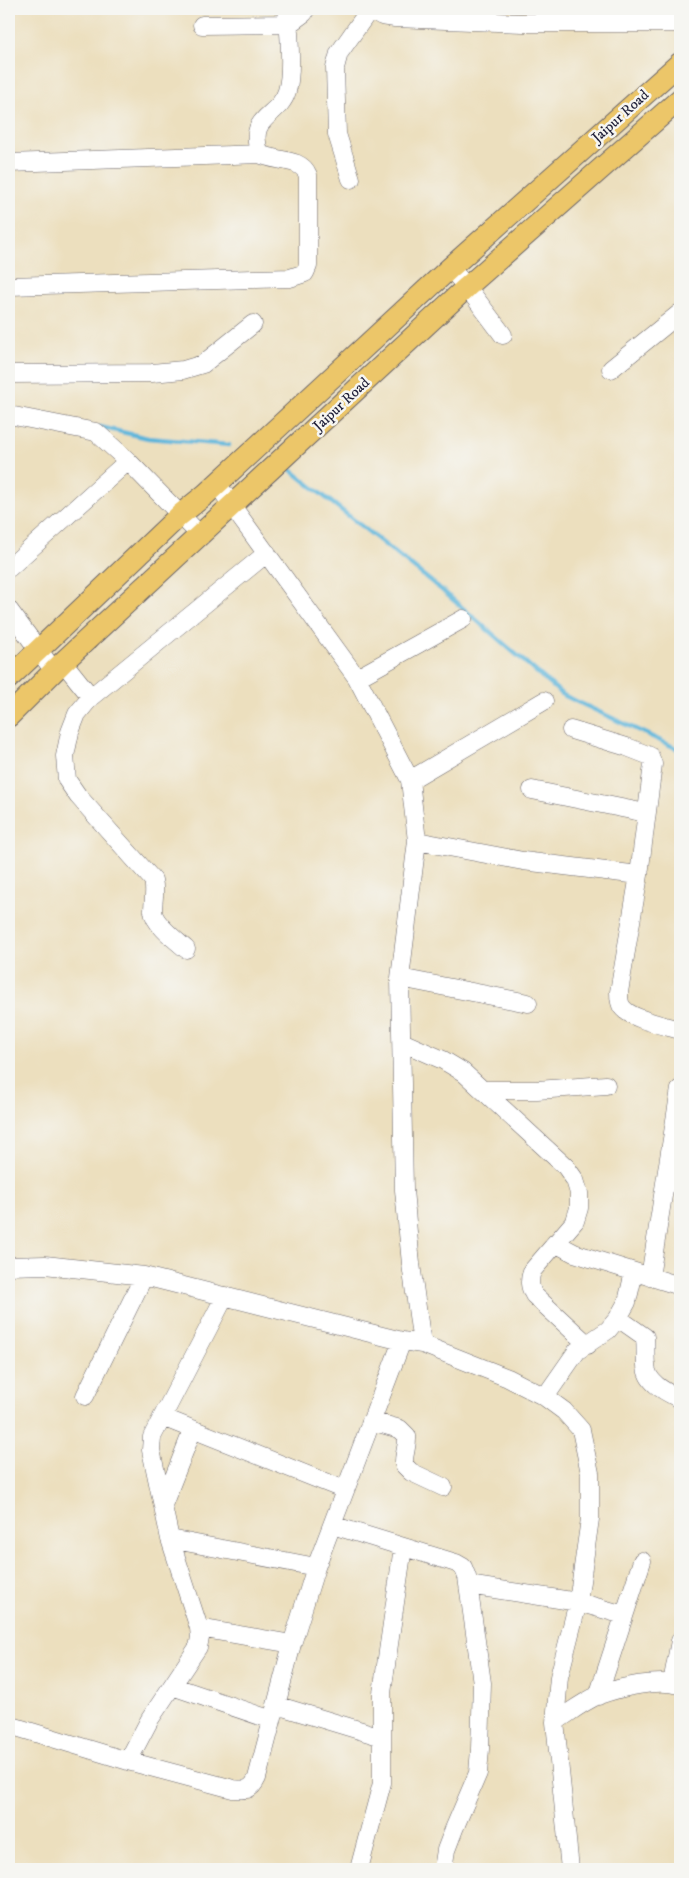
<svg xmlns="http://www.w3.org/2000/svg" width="689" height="1878" font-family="'IM FELL DW Pica',serif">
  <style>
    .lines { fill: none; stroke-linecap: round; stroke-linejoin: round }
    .stream { stroke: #5db5da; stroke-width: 4.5 }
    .minor-casing { stroke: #696469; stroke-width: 19 }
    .major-casing { stroke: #696469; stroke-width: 23 }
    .minor { stroke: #fff; stroke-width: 18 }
    .major { stroke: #ecc669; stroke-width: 21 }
    .labels { text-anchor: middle; stroke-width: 5; stroke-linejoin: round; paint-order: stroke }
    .street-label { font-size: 15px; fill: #22223b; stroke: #f6f6f2 }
  </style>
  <rect width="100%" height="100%" fill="#f6f6f2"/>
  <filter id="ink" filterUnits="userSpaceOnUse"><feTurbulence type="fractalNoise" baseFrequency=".02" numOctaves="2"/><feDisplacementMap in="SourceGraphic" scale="10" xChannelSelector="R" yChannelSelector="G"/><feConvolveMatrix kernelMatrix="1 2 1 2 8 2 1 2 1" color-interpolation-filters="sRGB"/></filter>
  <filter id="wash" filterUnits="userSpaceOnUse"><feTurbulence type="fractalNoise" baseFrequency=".0096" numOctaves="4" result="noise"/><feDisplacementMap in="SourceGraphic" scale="20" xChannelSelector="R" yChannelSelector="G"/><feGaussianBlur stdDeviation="1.12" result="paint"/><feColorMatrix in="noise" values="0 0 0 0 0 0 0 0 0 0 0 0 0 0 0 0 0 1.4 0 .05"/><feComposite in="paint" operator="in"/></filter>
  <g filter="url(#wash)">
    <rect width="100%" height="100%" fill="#ecdfbe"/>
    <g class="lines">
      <path class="stream" d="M100 427 148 438 229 445
        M291 470 443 591 563 695 680 750"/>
    </g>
  </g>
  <g filter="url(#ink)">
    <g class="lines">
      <defs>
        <path id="minor" d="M369 9 382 16 395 18 524 23H680
          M202 25 289 24 304 13 305 9
          M9 163 260 154
          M351 179 337 134 335 68 339 53 370 9
          M450 268 467 287 503 335
          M9 286 290 278 305 273 308 266V175C301 157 275 162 260 154 246 115 279 118 287 91 293 72 289 29 287 9
          M611 369 680 313
          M9 374 152 373 183 370 203 364 253 324
          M9 415 96 432 128 461 201 536
          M217 483 232 506 357 678 410 780 417 841 400 978 404 1190 411 1264 422 1344
          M9 568 128 461
          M9 610 54 671
          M63 662 91 697
          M357 678 463 619
          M571 730 627 747 650 756 653 764 639 875 619 992C619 997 619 1003 622 1007 630 1019 666 1026 680 1030
          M410 780 544 701
          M532 790 646 813
          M417 841 523 861 639 875
          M186 949C177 941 154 924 153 911 153 900 156 891 153 880L78 796 67 780 65 756 70 732 77 714 91 697 267 553
          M400 978 528 1003
          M402 1042 443 1060 463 1072 566 1167 575 1180 579 1193V1208L575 1221 532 1271C529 1281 529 1286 534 1295L588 1345
          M483 1090H537L606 1085
          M555 1243 574 1253 680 1286
          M9 1266 45 1265 144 1276 402 1341 422 1344 508 1378 545 1397 564 1411 581 1430 590 1473V1519L578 1602 559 1677 555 1722 570 1869
          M650 1277 680 1089
          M618 1318 645 1337C646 1346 645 1355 646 1365 646 1383 666 1392 680 1399
          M85 1396 144 1276
          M545 1397 577 1351 608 1330 618 1318 627 1302 634 1272
          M162 1417 345 1490
          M371 1421 400 1429 407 1436C408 1446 403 1455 404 1465L411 1472 443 1487
          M163 1505 193 1429
          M332 1525 456 1563 463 1567 467 1577 482 1683 480 1749 478 1773 454 1829 446 1850 443 1869
          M170 1539 316 1567
          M468 1585 578 1602 624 1615
          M199 1628 292 1644
          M672 1683 680 1641
          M172 1686 272 1720
          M598 1696 642 1561
          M276 1705 382 1737
          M555 1722C569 1713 584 1701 599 1695 621 1687 657 1679 680 1685
          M9 1725 128 1761 233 1789C246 1790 251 1791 257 1778L292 1644 316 1567 402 1341
          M128 1761 150 1719 198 1647 200 1638 199 1628 170 1539 151 1450 152 1437 225 1296
          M359 1869 382 1783V1693L403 1547"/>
        <path id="major" d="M9 678 180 515 206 494 450 268 680 63
          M9 716 63 662 467 287 680 99"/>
      </defs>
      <use href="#minor" class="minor-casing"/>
      <use href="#major" class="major-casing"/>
      <use href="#minor" class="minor"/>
      <use href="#major" class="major"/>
    </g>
  </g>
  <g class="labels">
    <g class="street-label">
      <text transform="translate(620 116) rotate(-42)" y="5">Jaipur Road</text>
      <text transform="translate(341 404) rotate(-43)" y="5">Jaipur Road</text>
    </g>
  </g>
  <rect width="689" height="1878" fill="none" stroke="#f6f6f2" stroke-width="30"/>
</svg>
